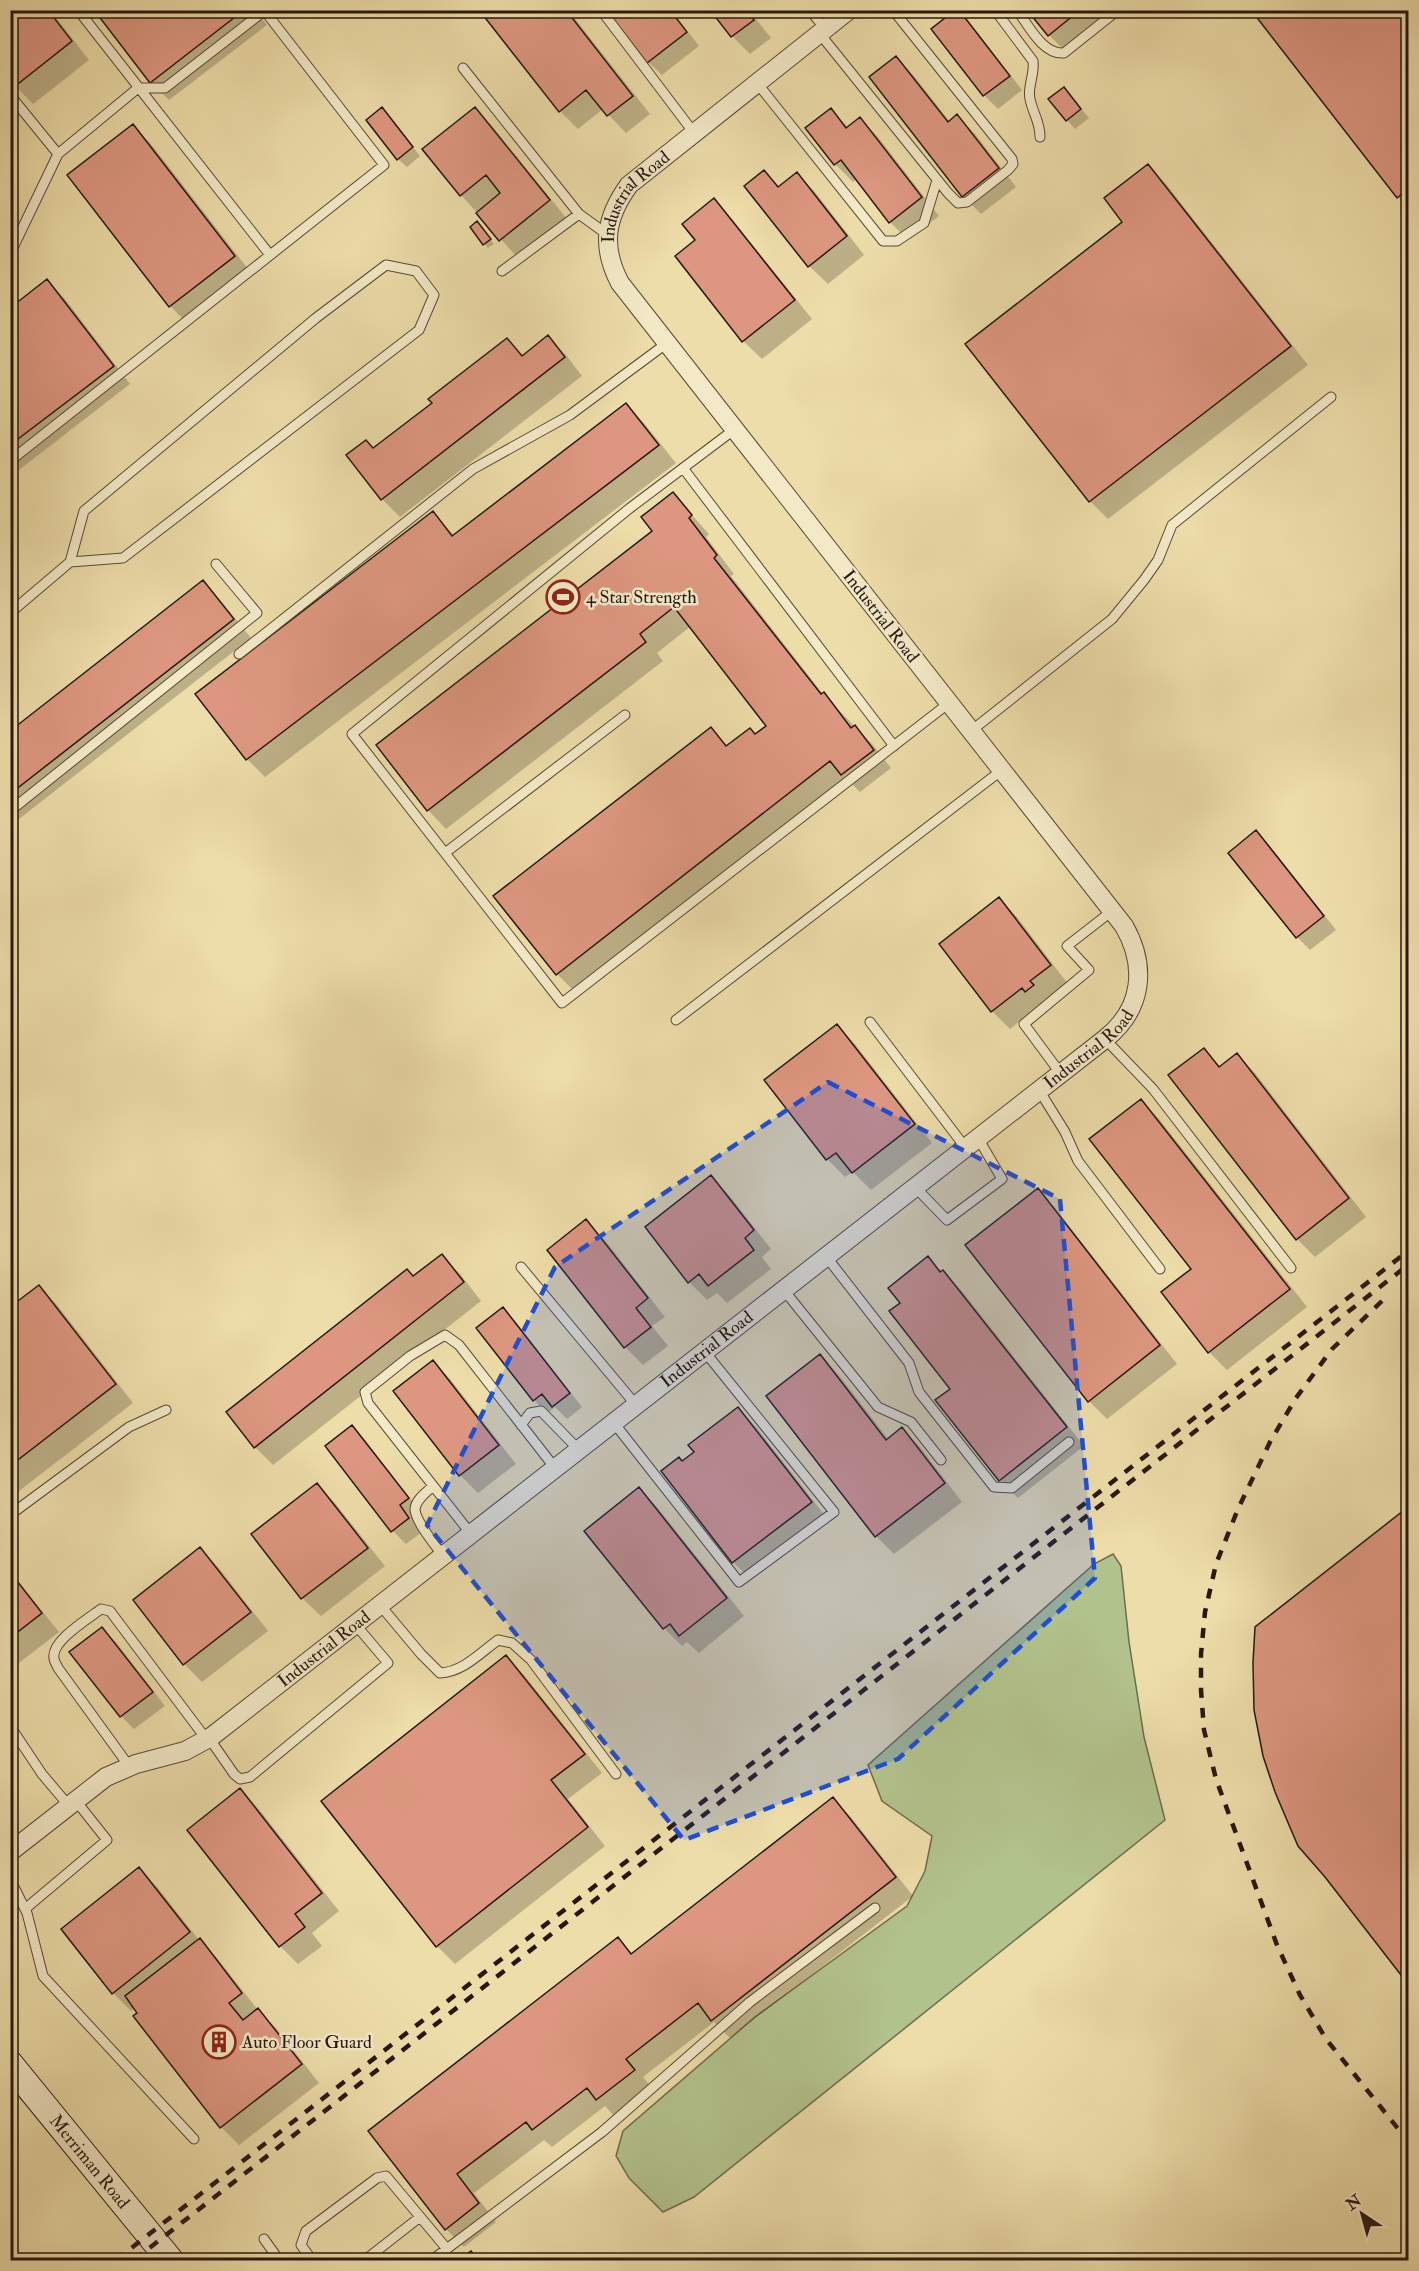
<svg xmlns="http://www.w3.org/2000/svg" width="1419" height="2271" font-family="'IM FELL Double Pica',serif">
  <style>
    .green { fill: #b2c28c; stroke: #6c6c4e; stroke-width: 1.5 }
    .shadow { fill: #0003 }
    .building { fill: #dd9780; stroke: #261710; stroke-width: 1.5 }
    .lines { fill: none; stroke-linecap: round; stroke-linejoin: round }
    .lane-casing { stroke: #584836; stroke-width: 11 }
    .street-casing { stroke: #584836; stroke-width: 20 }
    .secondary-casing { stroke: #261710; stroke-width: 28 }
    .lane { stroke: #f3e9c7; stroke-width: 9 }
    .street { stroke: #f3e9c7; stroke-width: 18 }
    .secondary { stroke: #f3e9c7; stroke-width: 26 }
    .rail { stroke: #261710; stroke-width: 4.5; stroke-dasharray: 10 10; stroke-linecap: butt }
    .marked { fill: #1d4ed8; fill-opacity: 0.2; stroke: #1d4ed8; stroke-width: 4.5; stroke-dasharray: 12 8; stroke-linejoin: round }
    .labels { text-anchor: middle; stroke-width: 5; stroke-linejoin: round; paint-order: stroke }
    .street-label { font-size: 18px; fill: #261710; stroke: #f3e9c7 }
    .poi-label { font-size: 18px; fill: #261710; stroke: #f3e9c7; text-anchor: start }
  </style>
  <rect width="100%" height="100%" fill="#eddda9"/>
  <filter id="stains"><feTurbulence type="fractalNoise" baseFrequency=".00333" numOctaves="4"/><feColorMatrix values="0 0 0 0 .2 0 0 0 0 .09 0 0 0 0 .02 0 0 0 .5 -.17"/></filter>
  <radialGradient id="worn" r=".72"><stop offset=".6" stop-color="#630" stop-opacity="0"/><stop offset="1" stop-color="#630" stop-opacity=".3"/></radialGradient>
  <path class="green" d="M1113 1554 1121 1566 1129 1642 1144 1737 1165 1820 694 2197 663 2212 629 2178 616 2156 623 2131 755 2017 907 1906 925 1871 932 1836 882 1801 868 1765 1094 1564Z"/>
  <path class="shadow" d="M10 10H50L89 60 33 104 15 86Z
    M95 10H255L267 25 169 100 151 82Z
    M481 10H568L650 114 626 133 603 109 578 129 560 111Z
    M608 10H671L699 46 662 75 648 62Z
    M712 10H754L751 13 771 38 750 54 732 36Z
    M957 10 971 24 1022 90 998 109 984 95 933 29Z
    M1029 10H1121L1067 53 1049 35Z
    M1252 10H1408V207L1398 197Z
    M896 58 914 76 950 122 957 116 975 134 1016 187 981 214 963 196Z
    M1064 89 1089 118 1075 129 1067 120Z
    M475 109 493 127 567 219 518 258 461 195Z
    M831 110 849 128 860 119 878 137 939 216 908 240 890 222 857 179 853 182 835 164 807 128Z
    M390 118 420 156 407 167 398 159Z
    M133 126 151 144 252 274 188 324 170 306Z
    M1148 166 1166 184 1308 365 1108 519 1090 501Z
    M764 172 780 187 797 174 815 192 864 255 828 284 809 266Z
    M714 200 732 219 812 319 762 359 743 341Z
    M481 227 494 244 488 248 472 228Z
    M47 281 65 299 130 384 10 477V309Z
    M548 337 566 355 582 376 400 517 382 499 374 450 434 403 507 340 524 356Z
    M626 405 644 423 676 463 265 777 247 759 197 694 433 513 455 536Z
    M673 494 709 534 706 537 734 574 731 576 823 694 873 745 891 768 860 792 848 780 575 992 557 974 710 729 728 746 756 736 768 726 691 626 657 653 663 661 446 829 428 810 378 745 654 531Z
    M203 582 221 601 251 638 10 826V733Z
    M1256 832 1270 846 1336 930 1310 950 1297 937Z
    M999 899 1017 917 1068 984 1010 1029 992 1011Z
    M837 1026 855 1044 932 1143 871 1190 853 1172 845 1177 827 1159 766 1080Z
    M1204 1050 1221 1067 1237 1055 1255 1073 1366 1217 1315 1257 1297 1239Z
    M1141 1101 1159 1119 1307 1307 1227 1370 1209 1352 1193 1269Z
    M711 1177 729 1195 771 1249 762 1257 771 1269 727 1303 717 1293 707 1300 689 1282 647 1227Z
    M1037 1190 1055 1208 1177 1364 1107 1419 1089 1401Z
    M586 1221 604 1239 665 1317 652 1326 668 1346 643 1365 625 1347 549 1250Z
    M442 1256 460 1274 481 1301 273 1465 255 1447 414 1278Z
    M928 1258 961 1290 1084 1446 1018 1498 1000 1480 952 1389 902 1303Z
    M39 1287 57 1305 133 1403 10 1498V1309Z
    M503 1309 516 1322 582 1407 567 1419 555 1407 547 1414 534 1400 478 1328Z
    M820 1356 838 1374 889 1440 902 1429 920 1447 962 1502 894 1554 876 1536Z
    M433 1362 451 1380 516 1464 478 1493 460 1475 395 1392Z
    M738 1409 756 1427 829 1521 751 1580 733 1562 663 1471 683 1463 696 1453Z
    M352 1427 365 1440 421 1512 412 1519 422 1532 406 1544 393 1531Z
    M317 1485 335 1503 385 1566 321 1616 302 1598 253 1535Z
    M639 1489 657 1507 744 1616 699 1653 687 1642 682 1646 664 1628Z
    M1408 1508V1982L1326 1876 1256 1627Z
    M200 1549 218 1567 268 1631 202 1682 184 1664Z
    M10 1571 59 1632 10 1670Z
    M102 1629 116 1642 165 1706 134 1729 121 1716Z
    M506 1657 524 1675 602 1773 568 1799 605 1846 455 1964 437 1946Z
    M240 1790 258 1808 339 1911 312 1933 322 1946 298 1964 280 1946 189 1830Z
    M833 1799 851 1817 913 1896 730 2038 714 2022 643 2077 652 2088 615 2117 605 2106 552 2147 544 2140 474 2193 496 2222 464 2247 446 2229 370 2131 618 1939 633 1954Z
    M139 1869 157 1887 199 1940 217 1958 258 2010 276 2028 319 2083 239 2145 221 2127 135 2007 131 2011 113 1993Z"/>
  <path class="building" d="M10 10H48L72 41 14 87 10 84Z
    M94 10H244L150 83Z
    M479 10H566L633 96 607 116 586 90 559 112Z
    M606 10H670L687 32 647 63Z
    M710 10H747L754 20 731 37Z
    M955 10H959L1010 76 983 96 931 29Z
    M1027 10H1080L1048 36Z
    M1251 10H1408V189L1397 198Z
    M896 56 948 122 957 114 999 168 962 197 869 77Z
    M1064 87 1081 109 1066 121 1048 99Z
    M382 107 413 147 397 160 366 120Z
    M475 107 550 200 499 241 476 213 500 193 486 175 460 196 422 149Z
    M831 108 846 128 860 117 922 197 889 223 841 160 834 165 805 128Z
    M133 124 235 256 169 307 67 175Z
    M1148 164 1291 346 1089 502 965 344 1122 222 1104 198Z
    M764 170 778 187 797 172 847 236 808 267 744 186Z
    M714 198 795 300 742 342 675 256 695 240 682 224Z
    M477 221 491 239 483 245 470 227Z
    M47 279 114 366 10 445V308Z
    M548 335 565 357 381 500 346 455 366 440 373 448 432 403 428 399 507 338 522 356Z
    M626 403 659 445 246 760 195 694 433 511 452 536Z
    M673 492 692 515 689 518 717 555 714 558 821 694 824 692 851 728 855 725 874 750 841 775 830 761 556 975 493 896 711 727 726 746 750 728 755 734 766 726 674 607 640 634 646 642 427 811 376 745 652 531 641 517Z
    M203 580 234 619 10 794V731Z
    M1256 830 1324 916 1296 938 1228 853Z
    M999 897 1051 965 1030 981 1034 985 1025 992 1022 988 991 1012 939 944Z
    M837 1024 915 1124 852 1173 836 1153 826 1160 764 1080Z
    M1204 1048 1219 1067 1237 1053 1349 1198 1296 1240 1168 1075Z
    M1141 1099 1290 1289 1208 1353 1161 1292 1191 1269 1089 1139Z
    M711 1175 754 1230 745 1238 754 1250 708 1286 699 1274 688 1283 645 1227Z
    M1038 1188 1160 1345 1088 1402 965 1245Z
    M586 1219 648 1298 636 1308 651 1327 624 1348 547 1250Z
    M442 1254 464 1282 254 1448 226 1412 407 1269 413 1276Z
    M928 1256 940 1272 943 1270 1067 1427 999 1481 935 1400 950 1389 889 1311 900 1303 888 1288Z
    M39 1285 116 1384 10 1466V1307Z
    M503 1307 570 1393 552 1407 542 1394 533 1401 476 1328Z
    M820 1354 886 1440 902 1427 945 1483 875 1537 766 1396Z
    M433 1360 499 1445 459 1476 393 1391Z
    M738 1407 812 1502 732 1563 661 1471 679 1457 682 1461 694 1452 688 1445Z
    M352 1425 409 1498 400 1505 409 1518 391 1532 325 1446Z
    M317 1483 368 1548 301 1599 251 1534Z
    M639 1487 727 1598 679 1636 670 1624 663 1629 584 1531Z
    M1408 1507V1984L1325 1877 1298 1846 1275 1792 1263 1756 1254 1710 1253 1663 1255 1627Z
    M200 1547 251 1612 183 1665 133 1600Z
    M10 1572 42 1613 10 1638Z
    M102 1627 153 1692 120 1717 69 1652Z
    M506 1655 585 1754 551 1780 588 1827 436 1947 321 1801Z
    M240 1788 322 1893 295 1914 305 1927 279 1947 187 1830Z
    M833 1797 896 1877 711 2021 698 2003 626 2059 635 2070 596 2100 587 2088 532 2130 526 2122 457 2174 479 2203 445 2230 368 2131 618 1937 631 1954Z
    M139 1867 190 1932 112 1994 61 1929Z
    M200 1938 242 1993 229 2003 243 2020 258 2008 302 2064 220 2128 133 2016 137 2013 125 1996Z
    M471 2251 478 2260H458Z"/>
  <g class="lines">
    <defs>
      <path id="lane" d="M78 10 270 255
        M601 10 694 133
        M810 10 825 29
        M995 10 1033 61C1035 74 1027 88 1030 99 1033 114 1040 121 1040 137
        M1017 10C1029 26 1043 55 1064 53L1118 10
        M820 34 948 193 958 203 967 202 1008 170 1013 164 1012 159 893 10
        M463 68 579 214 608 235
        M757 83 883 241H897L924 223 937 180
        M10 95 58 154 10 254
        M58 154 138 88H165L264 11
        M502 271 579 214
        M735 429 630 508 352 734 562 1003 949 703
        M10 461 384 165 264 10
        M683 468 894 746
        M10 613 70 562 84 511 316 318 386 265 416 271 434 295 419 330 123 558 70 562
        M239 654 473 469 570 415 667 343
        M971 731 1112 619 1144 580 1158 560 1172 525 1331 397
        M10 811 257 613 216 564
        M445 853 625 715
        M676 1020 1002 770
        M870 1022 965 1147
        M1105 1039 1153 1089 1291 1268
        M1061 1074 1024 1024 1089 970 1067 946 1112 911
        M1039 1090 1065 1132 1078 1161 1160 1269
        M914 1186 947 1220 1002 1179 978 1138
        M825 1255 909 1363 919 1392 994 1487 1012 1488 1069 1442
        M521 1267 636 1405
        M783 1289 878 1407 911 1422 941 1460
        M614 1423 739 1582 834 1512 705 1352
        M521 1425 530 1413 541 1411 579 1450
        M433 1486C427 1492 416 1499 415 1509 415 1521 436 1546 443 1556
        M10 1515 129 1427 166 1410
        M471 1534 368 1403 365 1392 410 1356 445 1335 459 1345 555 1468
        M380 1605 421 1654 440 1673C463 1672 480 1653 498 1640L512 1643 531 1660 616 1774
        M10 1734 14 1732 42 1774 69 1806
        M209 1738 234 1774 240 1779 250 1777 388 1663 355 1624
        M129 1766 58 1668C57 1665 54 1662 54 1658 51 1641 88 1619 101 1609L110 1611 207 1740
        M10 1879 27 1913 43 1976 194 2139
        M25 1909 107 1840 76 1801
        M264 2239 279 2260
        M312 2260 301 2245 306 2231 377 2178 386 2176 447 2249
        M365 2260 420 2217
        M432 2260 602 2132 750 2002 875 1908
        M889 2260H891"/>
      <g id="street">
        <path id="s1" d="M10 1852 106 1777 136 1764 185 1751 211 1737C509 1504 806 1270 1105 1039 1143 1009 1147 966 1124 926L620 283C601 247 605 218 629 185L849 10"/>
      </g>
      <g id="secondary">
        <path id="s2" d="M10 2064 170 2260"/>
      </g>
    </defs>
    <use href="#lane" class="lane-casing"/>
    <use href="#street" class="street-casing"/>
    <use href="#secondary" class="secondary-casing"/>
    <use href="#lane" class="lane"/>
    <use href="#street" class="street"/>
    <use href="#secondary" class="secondary"/>
    <path class="rail" d="M1382 1301 1332 1349 1296 1398 1270 1442 1238 1509 1216 1564 1205 1612 1201 1654V1690L1204 1730 1216 1779 1277 1945 1300 1995 1326 2039 1408 2141
      M116 2260 1408 1251
      M134 2260 1408 1265"/>
  </g>
  <path class="marked" d="M828 1082 1060 1199 1095 1578 898 1759 684 1840 427 1525 555 1267Z"/>
  <defs>
    <symbol id="stadium-ring" viewBox="-11 -11 22 22"><circle r="9.5" fill="#f3e9c7" stroke="#8f2418" stroke-width="1.5"/><path d="M0-5a6.5 5 0 1 0 0 10a6.5 5 0 1 0 0-10ZM-3.5-1.8h7v3.6h-7Z" fill="#8f2418"/></symbol>
    <symbol id="building-ring" viewBox="-11 -11 22 22"><circle r="9.5" fill="#f3e9c7" stroke="#8f2418" stroke-width="1.5"/><path d="M-4-6H4V6H1V3H-1V6H-4ZM-2.5-4.3h1.7v1.8h-1.7ZM.8-4.3h1.7v1.8H.8ZM-2.5-1h1.7V.8h-1.7ZM.8-1h1.7V.8H.8Z" fill="#8f2418"/></symbol>
  </defs>
  <g fill-rule="evenodd">
    <use href="#stadium-ring" x="544" y="578" width="38" height="38"/>
    <use href="#building-ring" x="200" y="2023" width="38" height="38"/>
  </g>
  <g class="labels">
    <g class="street-label">
      <text dy="6" stroke="none"><textPath href="#s1" startOffset="2410">Industrial Road</textPath></text>
      <text transform="translate(881 616) rotate(52)" y="6">Industrial Road</text>
      <text dy="6" stroke="none"><textPath href="#s1" startOffset="1350">Industrial Road</textPath></text>
      <text dy="6" stroke="none"><textPath href="#s1" startOffset="864">Industrial Road</textPath></text>
      <text dy="6" stroke="none"><textPath href="#s1" startOffset="378">Industrial Road</textPath></text>
      <text dy="6" stroke="none"><textPath href="#s2" startOffset="126">Merriman Road</textPath></text>
    </g>
    <g class="poi-label">
      <text x="586" y="603">4 Star Strength</text>
      <text x="242" y="2048">Auto Floor Guard</text>
    </g>
  </g>
  <rect width="1419" height="2271" fill="none" stroke="#eddda9" stroke-width="36"/>
  <rect x="12" y="12" width="1395" height="2247" fill="none" stroke="#261710" stroke-width="3"/>
  <rect x="18" y="18" width="1383" height="2235" fill="none" stroke="#261710" stroke-width="1.5"/>
  <g transform="translate(1362 2214) rotate(324)" stroke="#f3e9c7" stroke-width="4.5" paint-order="stroke">
  <path d="M0-4.5L10 22L0 15L-10 22Z" fill="#261710"/>
  <text y="-9" font-size="16" font-weight="bold" text-anchor="middle" fill="#261710">N</text>
  </g>
  <rect width="100%" height="100%" filter="url(#stains)"/>
  <rect width="100%" height="100%" fill="url(#worn)"/>
</svg>
